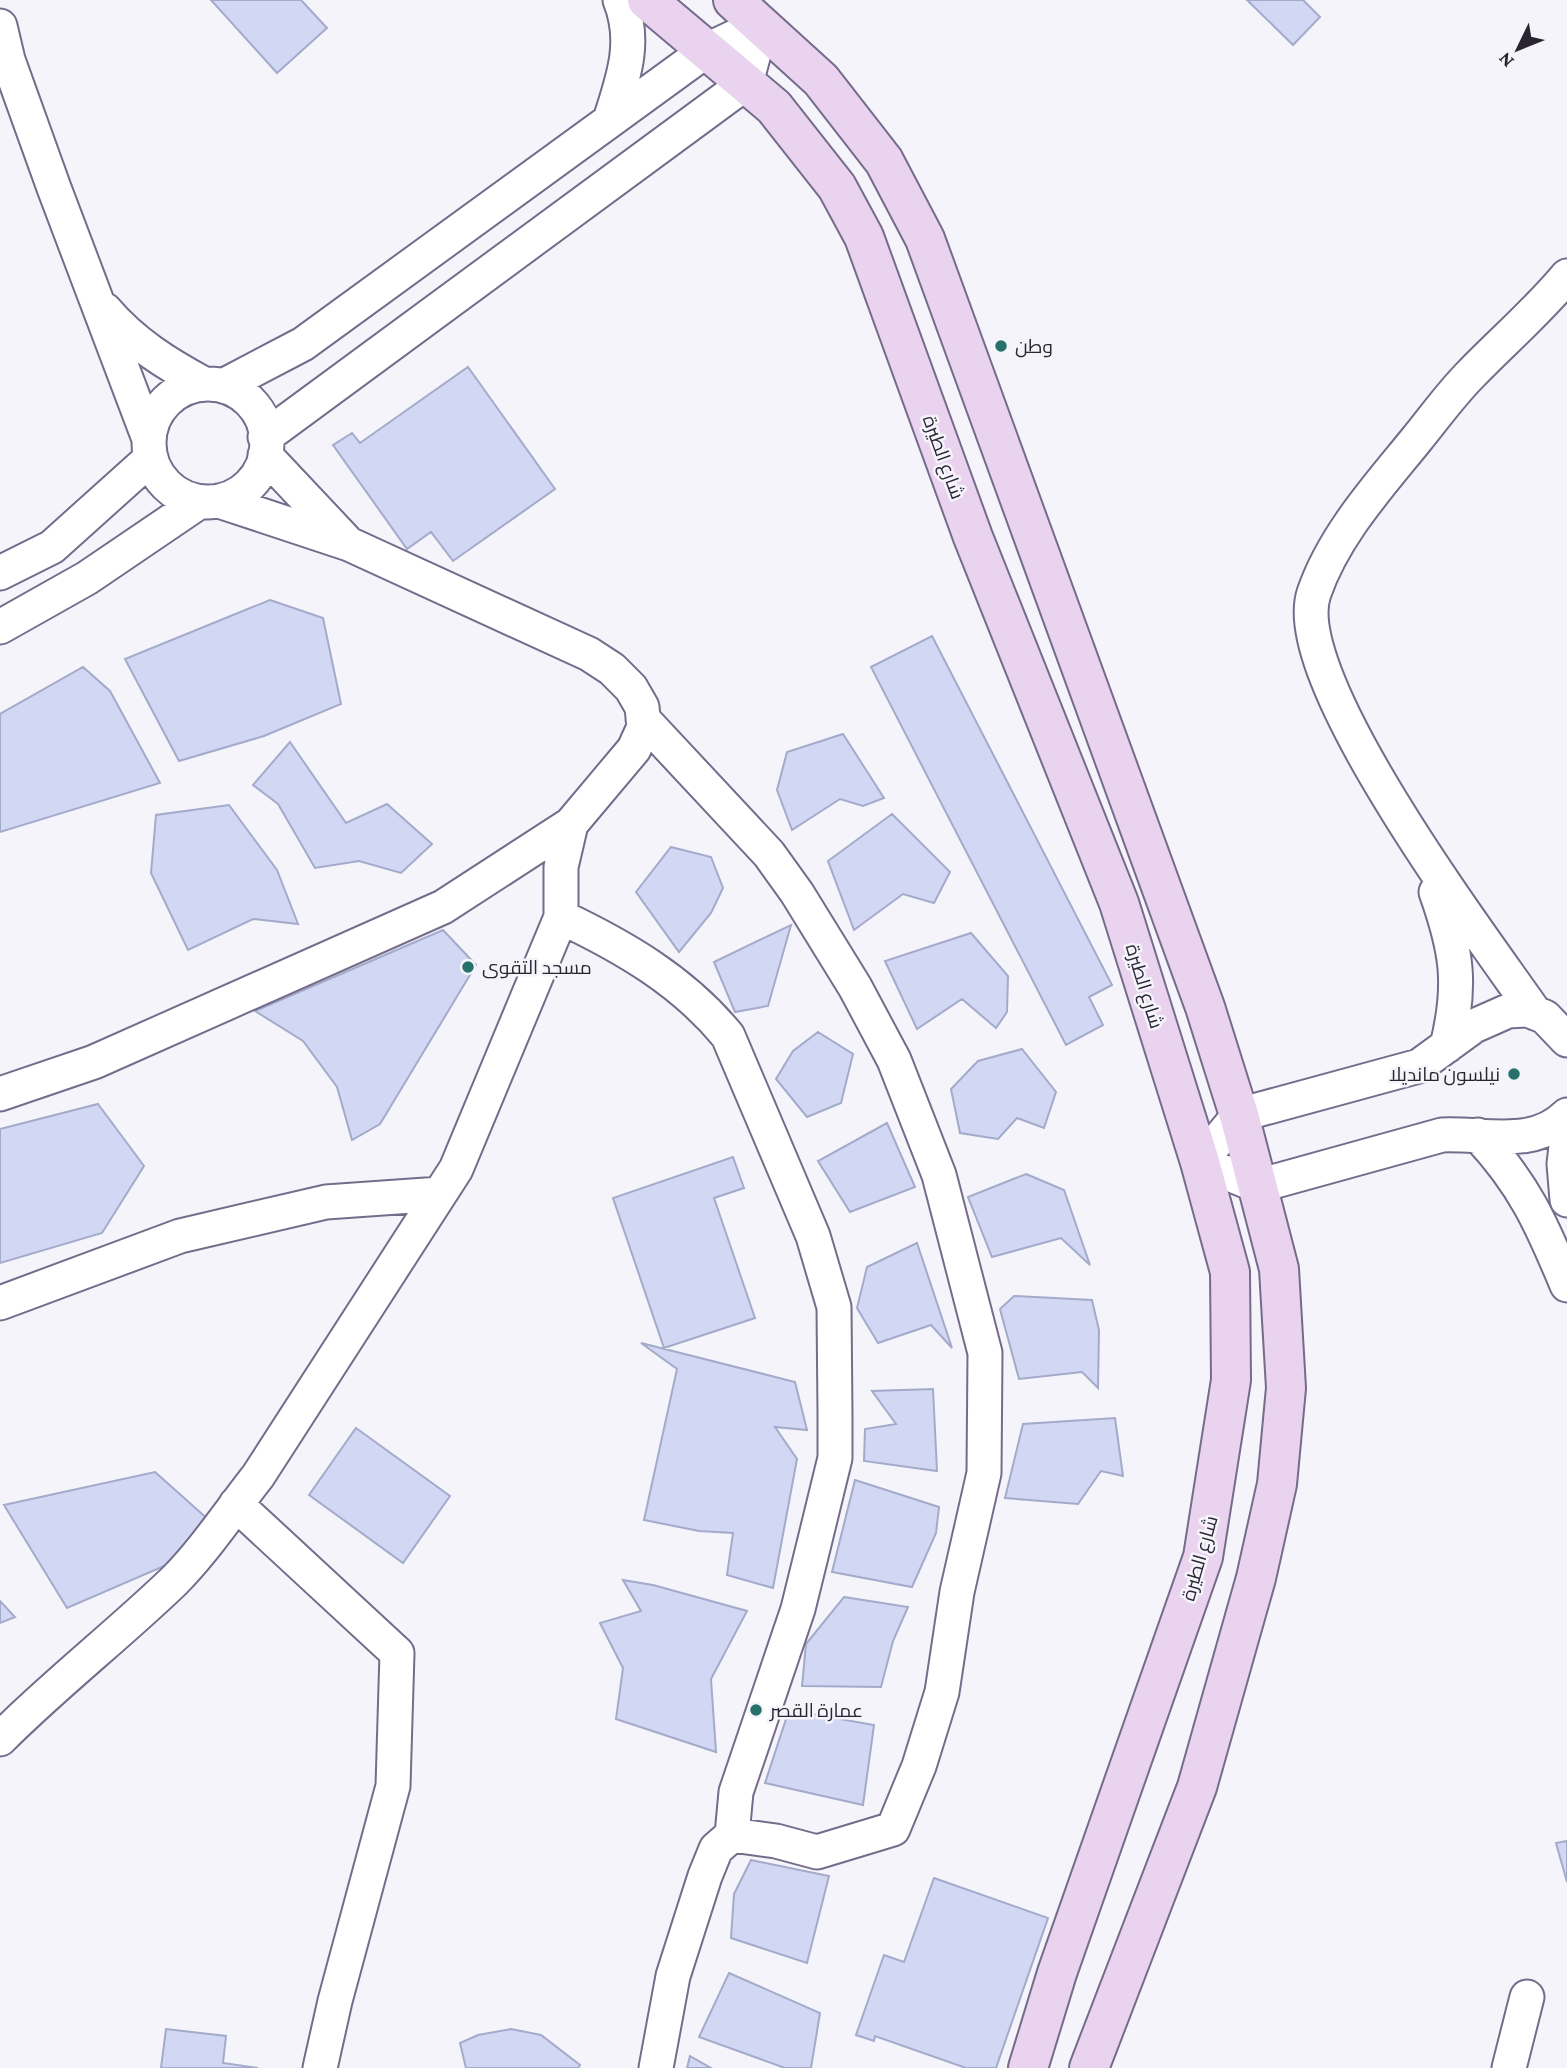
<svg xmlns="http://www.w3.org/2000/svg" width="1567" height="2068" font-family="'Crimson Pro',Cairo,serif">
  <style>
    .building { fill: #d2d8f4; stroke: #a3aaca; stroke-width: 2 }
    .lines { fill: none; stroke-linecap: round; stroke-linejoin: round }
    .street-casing { stroke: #746c8a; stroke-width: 37 }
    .secondary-casing { stroke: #746c8a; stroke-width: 42 }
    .street { stroke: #fff; stroke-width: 33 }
    .secondary { stroke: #e9d3ee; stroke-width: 38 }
    .poi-dot { fill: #28716b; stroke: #f5f4fb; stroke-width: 2.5 }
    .labels { text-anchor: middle; stroke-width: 5; stroke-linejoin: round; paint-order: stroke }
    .poi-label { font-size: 19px; fill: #292632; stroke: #f5f4fb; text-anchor: start }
    .street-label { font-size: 19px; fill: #292632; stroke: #f5f4fb }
  </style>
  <rect width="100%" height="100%" fill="#f5f4fb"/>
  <path class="building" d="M211 0H301L327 28 277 73Z
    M1247 0H1303L1320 17 1293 45Z
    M468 367 555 489 453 561 431 532 407 549 333 445 352 433 360 443Z
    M270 600 323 618 341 704 264 736 179 761 125 659Z
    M932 636 1112 985 1089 997 1103 1025 1066 1045 871 667Z
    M83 667 110 691 160 783 0 832V714Z
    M843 734 884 798 863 806 840 799 792 830 777 790 787 752Z
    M290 742 346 823 387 804 432 844 401 873 359 861 315 868 278 804 253 785Z
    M229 805 277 870 298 924 253 919 188 950 151 873 156 815Z
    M892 814 950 872 934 903 903 894 854 930 828 861Z
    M671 847 711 857 723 888 711 913 679 952 636 892Z
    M791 925 768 1006 735 1012 714 962Z
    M443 930 476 965 380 1124 352 1140 337 1087 303 1041 255 1011Z
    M971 933 1008 976 1007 1012 996 1028 962 999 917 1029 885 961Z
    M818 1032 853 1054 841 1103 807 1117 776 1079 793 1051Z
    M1022 1049 1056 1092 1044 1128 1017 1118 998 1139 960 1133 951 1089 978 1061Z
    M98 1104 144 1166 102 1233 0 1263V1129Z
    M887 1123 915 1187 850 1212 818 1161Z
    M733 1157 744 1188 714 1198 755 1318 664 1348 613 1198Z
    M1026 1174 1064 1190 1090 1265 1061 1238 992 1257 968 1197Z
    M917 1243 952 1348 931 1325 878 1343 857 1308 867 1267Z
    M1014 1296 1092 1300 1099 1330 1098 1388 1082 1372 1019 1379 1000 1309Z
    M641 1343 795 1382 807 1430 775 1427 797 1459 773 1588 727 1575 733 1533 699 1531 644 1520 677 1369Z
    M933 1389 937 1471 864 1461 865 1429 896 1424 872 1391Z
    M1115 1418 1123 1476 1101 1471 1078 1504 1005 1498 1023 1424Z
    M356 1428 450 1496 403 1563 309 1495Z
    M155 1472 229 1538 67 1608 4 1505Z
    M855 1480 939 1507 936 1533 912 1587 832 1572Z
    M623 1580 653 1585 747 1611 711 1679 716 1752 616 1719 623 1668 600 1623 641 1611Z
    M844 1597 908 1607 893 1641 881 1687 802 1686 806 1644Z
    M0 1601 15 1617 0 1623Z
    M789 1710 874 1725 863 1805 765 1783Z
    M1567 1841V1882L1556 1843Z
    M751 1860 829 1876 807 1963 731 1938 734 1894Z
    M934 1878 1048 1918 996 2068H966L875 2036 874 2041 856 2035 884 1955 904 1962Z
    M729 1973 820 2013 811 2068H785L699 2037Z
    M166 2029 226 2036 223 2063 258 2068H161Z
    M511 2029 541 2035 580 2065 578 2068H466L460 2043 478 2035Z
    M690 2056 711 2068H687Z"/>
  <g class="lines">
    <defs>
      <path id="street" d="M0 26 8 60 54 188 149 439
        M610 120C623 79 637 42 620 0
        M105 310C133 343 167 364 204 384
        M149 443a59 59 0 1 1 118 0a59 59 0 1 1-118 0Z
        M223 386 303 344 707 50 762 24
        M265 437 746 83 762 24
        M265 455 345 540
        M0 573 52 547 151 458
        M0 627 87 578 199 502
        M643 719 769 854 797 893 855 987 894 1060 939 1175 985 1353 984 1473 957 1592 942 1692 919 1766 893 1829 817 1852 776 1841 732 1835
        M1436 892C1457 951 1462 985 1447 1046
        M561 917C624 947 683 981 728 1036L813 1236 834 1307 835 1414V1458L814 1544 798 1609 736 1792 732 1835 716 1849 705 1876 673 1976 656 2068
        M1535 1013C1484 939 1285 677 1314 593 1334 535 1378 487 1416 440 1434 418 1451 394 1471 374 1502 342 1538 311 1567 276
        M1567 1040 1545 1017 1528 1010 1508 1011 1474 1026 1419 1066 1239 1115 1200 1162 1258 1186 1442 1135C1485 1133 1533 1149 1567 1115
        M0 1094 94 1062 443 907 571 824
        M1478 1135C1524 1184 1541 1223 1567 1285
        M1567 1138 1564 1164 1567 1200
        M0 1303 180 1236 326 1202 440 1194
        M236 1504 397 1653 393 1786 335 2001 320 2068
        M0 1739C56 1683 118 1635 174 1581 205 1550 231 1510 258 1476L456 1169 561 917V867L571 824 634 749 644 727 642 707 631 688 612 669 589 654 349 544 219 501
        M1509 2068 1527 1997"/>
      <path id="secondary" d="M647 0 774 107 837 187 864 237 973 537 1119 903 1200 1162 1230 1272 1231 1380 1203 1557 1057 1973 1028 2068
        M733 0 821 80 884 161 925 239 1205 1007 1239 1115 1279 1269 1286 1388 1277 1484 1256 1578 1197 1787 1089 2068"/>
    </defs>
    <use href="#street" class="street-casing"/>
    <use href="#secondary" class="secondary-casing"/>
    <use href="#street" class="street"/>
    <use href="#secondary" class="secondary"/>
  </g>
  <g class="poi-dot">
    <circle cx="1001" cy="346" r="7"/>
    <circle cx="468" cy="967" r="7"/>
    <circle cx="1514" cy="1074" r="7"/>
    <circle cx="756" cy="1710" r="7"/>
  </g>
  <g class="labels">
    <g class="poi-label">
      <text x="1015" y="353">وطن</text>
      <text x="482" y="974">مسجد التقوى</text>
      <text x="1500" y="1081" text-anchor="end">نيلسون مانديلا</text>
      <text x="770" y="1717">عمارة القصر</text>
    </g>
    <g class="street-label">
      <text transform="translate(944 457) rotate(70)" y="7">شارع الطيرة</text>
      <text transform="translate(1145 986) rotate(73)" y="7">شارع الطيرة</text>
      <text transform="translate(1199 1558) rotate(-74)" y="7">شارع الطيرة</text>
    </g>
  </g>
  <g transform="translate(1518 49) rotate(227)" stroke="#f5f4fb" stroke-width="5" paint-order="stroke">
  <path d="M0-5L12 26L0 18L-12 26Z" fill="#292632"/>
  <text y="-10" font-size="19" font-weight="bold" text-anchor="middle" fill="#292632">N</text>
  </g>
</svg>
